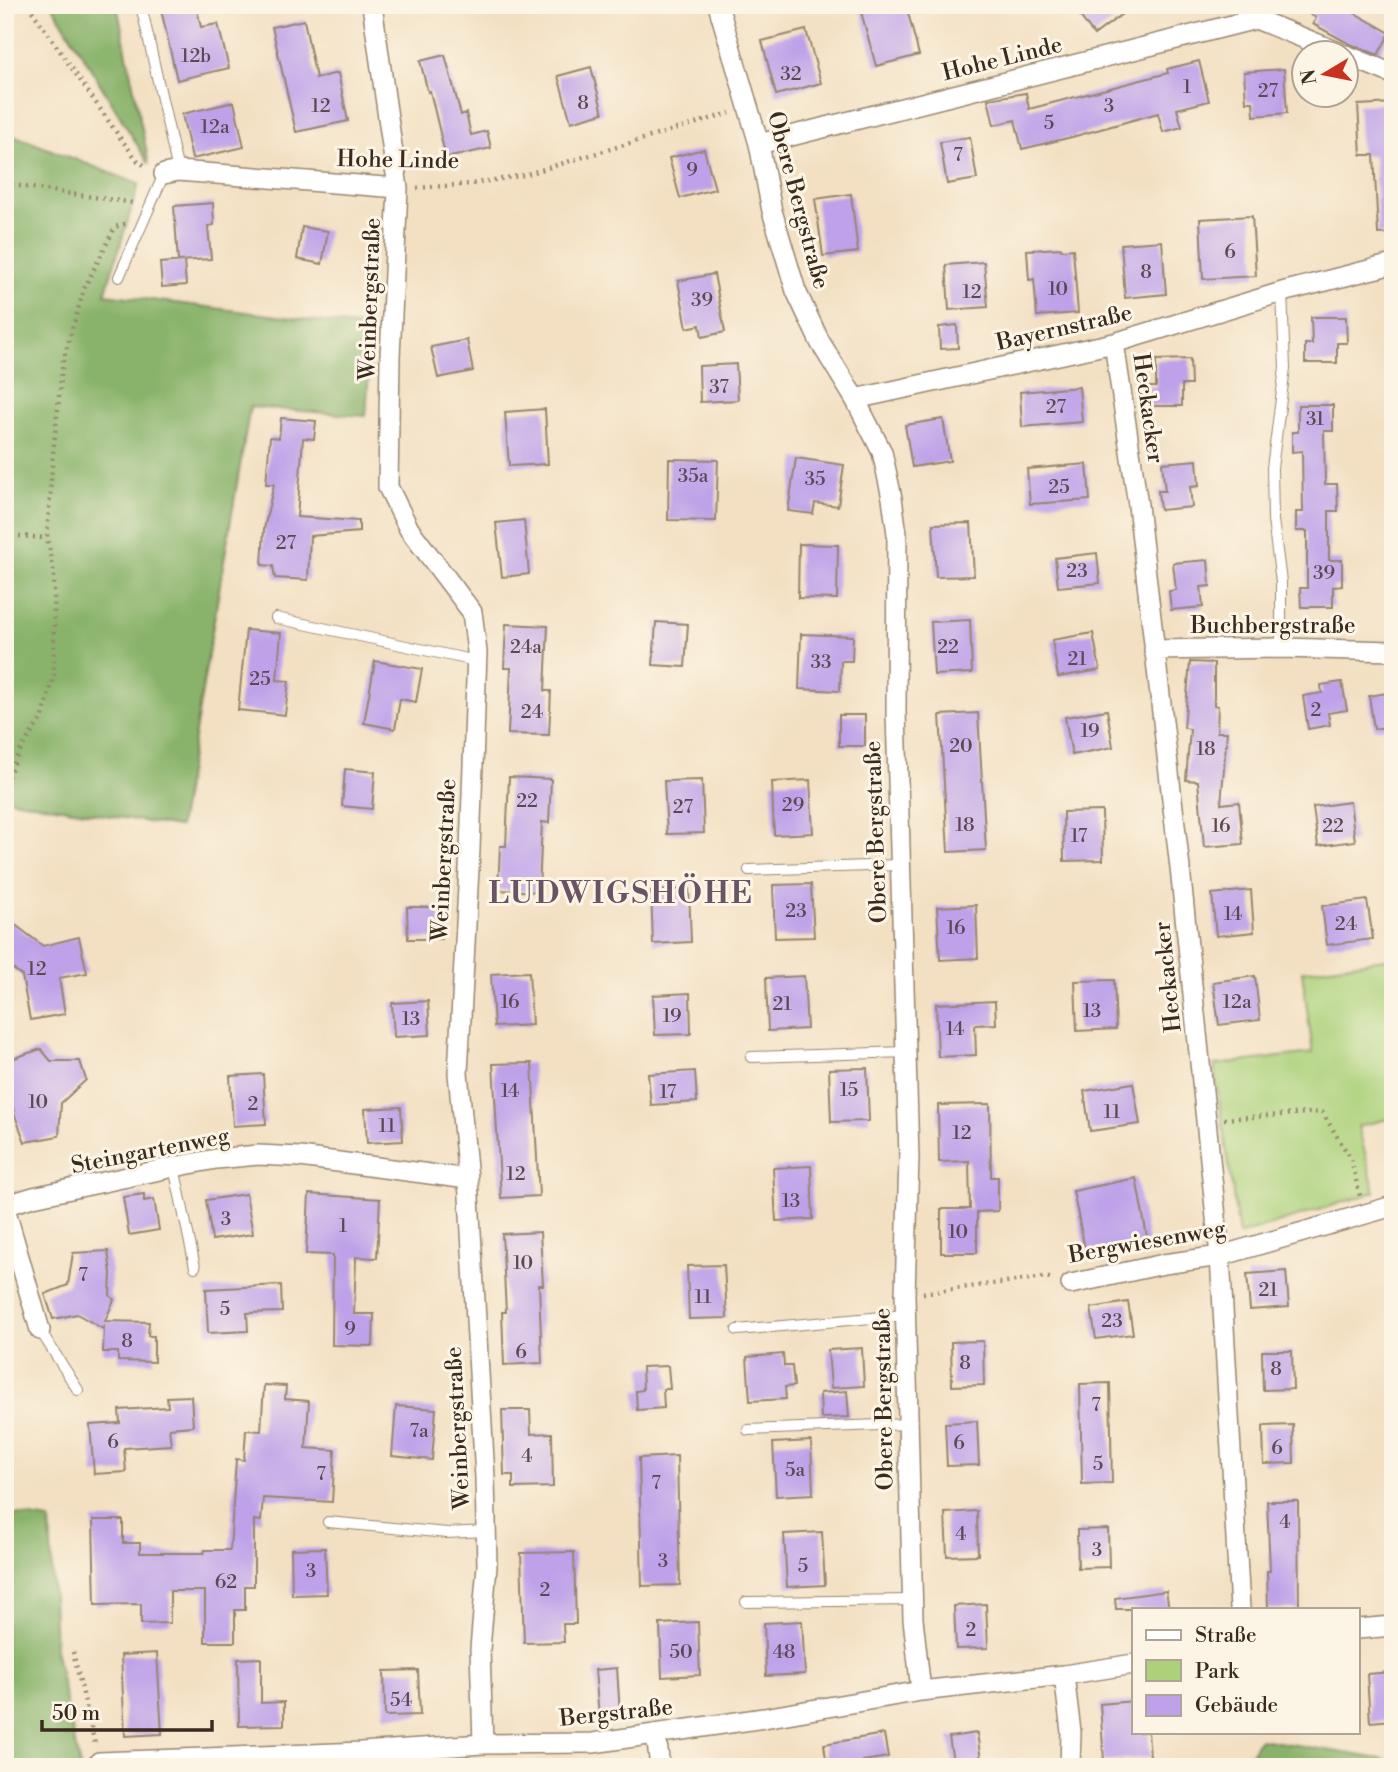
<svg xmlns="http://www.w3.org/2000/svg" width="1398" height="1772" font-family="'Libre Bodoni',serif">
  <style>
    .green { fill: #acd17a; stroke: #747e4c; stroke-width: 2 }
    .forest { fill: #89b36a; stroke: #626e44; stroke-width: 2 }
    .building { fill: #bea1e9 }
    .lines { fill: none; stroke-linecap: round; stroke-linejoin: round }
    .lane-casing { stroke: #978570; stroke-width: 12 }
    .street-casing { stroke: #978570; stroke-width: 22 }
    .path { stroke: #978570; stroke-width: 4.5; stroke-dasharray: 2 5; stroke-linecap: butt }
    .lane { stroke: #fff; stroke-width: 10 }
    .street { stroke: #fff; stroke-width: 19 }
    .labels { text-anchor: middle; stroke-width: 6; stroke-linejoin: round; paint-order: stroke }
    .number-label { font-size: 19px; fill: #5c4851 }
    .street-label { font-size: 23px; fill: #3b2a1e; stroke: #fcf5e5 }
    .district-label { font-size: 30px; font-weight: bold; letter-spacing: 2px; fill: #695465; stroke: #fcf5e5 }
  </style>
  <rect width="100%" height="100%" fill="#fcf5e5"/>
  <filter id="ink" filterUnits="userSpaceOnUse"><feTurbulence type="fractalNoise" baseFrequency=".0143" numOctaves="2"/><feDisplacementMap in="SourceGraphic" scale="14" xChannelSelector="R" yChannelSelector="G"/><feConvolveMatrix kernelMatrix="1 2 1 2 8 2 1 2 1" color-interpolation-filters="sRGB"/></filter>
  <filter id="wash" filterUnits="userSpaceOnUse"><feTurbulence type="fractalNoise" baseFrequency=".00686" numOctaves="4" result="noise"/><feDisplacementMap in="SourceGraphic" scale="28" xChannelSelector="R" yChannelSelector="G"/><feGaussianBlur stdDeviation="1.57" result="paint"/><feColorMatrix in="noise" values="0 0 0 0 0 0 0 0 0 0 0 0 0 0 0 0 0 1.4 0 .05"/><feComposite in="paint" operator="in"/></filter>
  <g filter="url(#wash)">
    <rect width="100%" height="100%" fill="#f3e0c3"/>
    <path class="green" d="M1393 958V1118L1358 1126 1375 1192 1239 1235 1214 1065 1313 1053 1302 971Z"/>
    <path class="forest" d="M52 5H117L149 164Z
      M5 132 139 184 105 294 372 328 366 416 250 407 179 827 5 799Z
      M5 1513 50 1520 55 1649 80 1767H5Z
      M1260 1739 1393 1761V1767H1243Z"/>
    <g id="blocks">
      <path class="building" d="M160 5H196L201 27 218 24 229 68 177 80Z
        M888 5H906L919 55 876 66 861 12Z
        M1072 5H1134L1094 35Z
        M1295 5H1340L1390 33 1378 55 1348 43 1313 24 1316 18Z
        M304 20 316 78 338 73 348 121 296 132 272 27Z
        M806 30 821 83 776 95 762 41Z
        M445 55 461 115 466 113 471 135 487 131 491 148 446 158 430 91 428 92 420 61Z
        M1199 61 1209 101 1177 109 1182 127 1163 132 1158 113 1072 137 1022 149 1015 120 994 125 988 99 1026 93 1029 109 1168 73 1167 69Z
        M591 67 603 113 571 122 558 76Z
        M1284 69 1287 113 1254 116 1253 102H1246L1244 72Z
        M234 102 244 147 192 159 182 114Z
        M1393 103V233L1378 234 1374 155H1361L1358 105Z
        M970 137 977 179 947 184 940 142Z
        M704 149 715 189 680 198 669 158Z
        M851 194 858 252 823 256 815 199Z
        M213 203 214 225 208 226 211 259 178 261 174 206Z
        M1252 216 1256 276 1203 279 1200 219Z
        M302 227 328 231 322 264 297 259Z
        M1162 241 1166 294 1125 298 1121 244Z
        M1061 248V250L1073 249 1078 313 1037 316 1034 279 1029 280 1027 250Z
        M184 261 186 285 162 287 160 263Z
        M984 262 988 307 949 310 946 265Z
        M714 274 725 332 702 337 700 325 687 328 678 281Z
        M1311 317H1346L1347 343H1337V363H1305V344H1312Z
        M957 325 958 348 940 349 939 327Z
        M467 340 473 371 438 378 431 347Z
        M1190 359 1191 385H1182V406H1150L1149 387H1156V360Z
        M736 364 738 400 700 402 699 366Z
        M1079 387 1082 422 1022 427 1020 392Z
        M1298 405H1333V431H1324L1325 484H1337L1338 511H1329V560H1342V586L1333 587V607H1301L1300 588H1307V531H1296V512H1303L1302 451 1292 452V432H1298Z
        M545 409 548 464 509 466 505 412Z
        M281 418 316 421 314 439 303 438 297 517 359 521V532L310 536 308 580 275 578 273 566 262 565 264 529 274 484H266L270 437 279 438Z
        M943 419 950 461 912 467 905 425Z
        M796 458 844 465 838 506 815 503 813 514 788 511Z
        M669 459 718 460 716 521 668 520Z
        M1197 460 1199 486 1190 487 1192 507 1160 510 1158 491H1165L1162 463Z
        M1087 464 1090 500 1030 504 1027 469Z
        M524 520 529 574 502 577 496 523Z
        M971 523 974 576 936 577 933 524Z
        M799 544 838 545 837 599 798 598Z
        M1097 553 1100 583 1058 587 1055 558Z
        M1208 560 1210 586 1201 587 1203 607 1171 610 1169 591 1176 590 1173 563Z
        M970 620 972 673 934 675 931 622Z
        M656 622 688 624 685 667 653 665Z
        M506 624 548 626 545 691H551L549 735 508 734 511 668H504Z
        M246 630 281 633 277 680 289 681 285 715 238 710Z
        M1093 633 1100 670 1058 677 1052 640Z
        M801 634 853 636 852 661H841L840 691 799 689Z
        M375 661 422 669 416 702 400 699 395 729 364 723Z
        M1190 662 1214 663V705L1218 706 1217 732H1227L1221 804 1239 802 1243 844 1204 847 1198 781 1186 780 1190 729 1184 728Z
        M1342 682 1347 710 1328 713 1330 725 1308 729 1303 696 1322 693 1321 685Z
        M1393 692V726L1374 729 1369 696Z
        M1107 710 1113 747 1072 755 1065 717Z
        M978 713 986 850 948 852 940 715Z
        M839 715H865V746H839Z
        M345 769 375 772 372 809 342 806Z
        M509 777 551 779 549 823 542 822 539 892 498 890 500 846H506Z
        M702 780 704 833 667 834 664 781Z
        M810 780 813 833 774 835 772 782Z
        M1350 802 1355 841 1318 846 1313 807Z
        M1102 811 1103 860 1064 861 1063 812Z
        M811 884 814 937 775 938 773 885Z
        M689 889 691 942 653 944 651 891Z
        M1251 890 1254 932 1216 936 1212 894Z
        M1367 900 1373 939 1327 945 1322 906Z
        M976 905 978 958 940 960 937 907Z
        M407 907H440L441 939H408Z
        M5 917 43 946 79 937 87 973 59 978 65 1014 30 1020 22 976 5 963Z
        M529 972 532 1025 494 1027 491 974Z
        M804 976 807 1029 768 1031 766 978Z
        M1255 976 1260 1020 1219 1025 1213 982Z
        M1114 980 1116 1029 1077 1031 1075 981Z
        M690 993 691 1034 655 1035 653 995Z
        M428 1001 430 1035 394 1037 392 1003Z
        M995 1001 996 1024 975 1025 976 1055 938 1057 936 1004Z
        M41 1049 51 1061H80L86 1080 61 1103 59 1136 25 1142 14 1113 5 1061Z
        M532 1063 539 1196 501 1198 493 1064Z
        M867 1068 869 1121 831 1122 829 1069Z
        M695 1071 697 1102 651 1105 648 1074Z
        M263 1074 266 1124 233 1126 230 1076Z
        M1133 1083 1140 1124 1090 1131 1084 1091Z
        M990 1104 991 1177H998V1211L977 1212V1253H941V1209H970L969 1161 939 1162 938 1105Z
        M401 1107 403 1141 367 1143 365 1109Z
        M811 1166 813 1219 776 1221 773 1168Z
        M1136 1178 1148 1242 1086 1254 1073 1191Z
        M144 1194V1201L154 1199 159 1230 129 1235 123 1197Z
        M246 1194 253 1234 212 1240 206 1200Z
        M309 1194 380 1199 377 1258 356 1257 354 1314H374L373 1346 332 1345 333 1255 306 1254Z
        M540 1232 543 1285H539L542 1363 504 1365 502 1312H506L502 1234Z
        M108 1251 111 1273 110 1295 114 1300 105 1321 149 1322 148 1336H154V1362L118 1361V1352H103L104 1325 103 1329 77 1314 53 1319 45 1294 68 1285 73 1253Z
        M724 1265 727 1318 689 1319 687 1266Z
        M1286 1271 1289 1307 1250 1310 1247 1274Z
        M281 1285 282 1312 247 1313 248 1331 208 1333 206 1289Z
        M1128 1302 1133 1334 1096 1339 1091 1308Z
        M983 1341 984 1385 952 1386 951 1342Z
        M862 1348 864 1386 831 1388 828 1350Z
        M1262 1351H1292L1293 1389 1263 1390Z
        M783 1354 784 1366H792L794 1386 785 1387 786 1399 750 1401 747 1357Z
        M668 1366 670 1389H663L664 1408 637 1410 636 1391 643 1390 642 1367Z
        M1110 1383 1112 1483 1082 1484 1080 1384Z
        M264 1385 286 1386 285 1399 309 1401 306 1448 335 1450 332 1502 263 1498 261 1521 254 1520V1586H245V1610H235V1642H205V1591H170V1623L141 1624V1604L95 1605 93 1520H123V1543H140V1553H204L205 1550H230L236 1459 244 1460 246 1430 261 1431Z
        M847 1391 849 1417 821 1418 820 1393Z
        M191 1396 193 1426 169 1428 171 1445 124 1448 126 1472 94 1474 90 1425 120 1423 119 1410 168 1407 167 1397Z
        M396 1406 436 1409 432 1460 392 1456Z
        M502 1410H530L531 1434 552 1433 553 1487 513 1488V1475H504Z
        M977 1421 979 1465 947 1466 945 1423Z
        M1293 1425 1294 1463 1264 1464 1263 1426Z
        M811 1441 813 1494 776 1496 773 1443Z
        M677 1456 680 1585 642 1586 639 1458Z
        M1267 1501H1298L1299 1609H1268L1267 1571H1270Z
        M977 1511 978 1555 947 1556 945 1513Z
        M1108 1529 1109 1567 1078 1568 1077 1530Z
        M822 1532 825 1585 787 1587 784 1534Z
        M325 1548 327 1594 292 1595 291 1549Z
        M574 1552 576 1624H563L564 1642 524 1643 521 1553Z
        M1166 1591 1169 1609H1116L1115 1598Z
        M986 1604 988 1648 956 1649 954 1606Z
        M802 1621 805 1674 766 1676 764 1623Z
        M698 1622 700 1675 662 1677 660 1624Z
        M157 1653 162 1734 125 1736 121 1655Z
        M261 1658V1703L284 1702V1725L239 1726 238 1659Z
        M617 1668 620 1715 599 1717 595 1670Z
        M418 1670 420 1715 385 1716 384 1671Z
        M1393 1672V1720L1370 1722 1367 1674Z
        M1134 1701V1732H1148L1150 1757 1104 1761 1100 1704Z
        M977 1733 982 1767H954L949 1737Z
        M884 1734 888 1757 863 1761 864 1767H827L824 1744Z"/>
    </g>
  </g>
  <g filter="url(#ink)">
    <use href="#blocks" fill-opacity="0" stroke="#978570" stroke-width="2"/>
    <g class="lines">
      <defs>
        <path id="lane" d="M141 5 178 171
          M119 277 164 174
          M276 618 476 661
          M1281 648V582L1273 520 1272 468 1285 368 1282 292
          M749 870 900 865
          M751 1057 906 1052
          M174 1167 195 1267
          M40 1330 78 1390
          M737 1330 905 1315
          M748 1430 908 1424
          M328 1522 447 1533 486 1531
          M746 1602 912 1600"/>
        <path id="street" d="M372 5 398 188 390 357 388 487 409 529 472 612 477 652 470 850 458 1073 468 1179 485 1478 487 1566 480 1649 483 1744
          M718 5 759 144 772 211 796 291 820 342 855 399 882 452 892 498 897 534 896 712 909 1157 905 1295 913 1619 921 1691
          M1242 5 1256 19 1338 52
          M1346 55 1393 74
          M759 144 1256 19
          M164 174 178 171 398 188
          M1114 343 1138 505 1180 868 1220 1256 1240 1609
          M855 399 1114 343 1282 292 1393 264
          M1154 650 1281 648 1393 651
          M5 1200 10 1204 33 1197 174 1167 216 1159 258 1155 300 1157 468 1179
          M5 1208 40 1330
          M1071 1284 1164 1264 1220 1256 1393 1206
          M1358 1629 1393 1626
          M1064 1675 1071 1732 1070 1767
          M656 1734 660 1767
          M99 1762 361 1752 483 1744 593 1743 764 1718 921 1691 1064 1675 1134 1664"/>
      </defs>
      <use href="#lane" class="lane-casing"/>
      <use href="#street" class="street-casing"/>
      <path class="path" d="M28 5 121 139 138 161 147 167
        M5 184 134 203
        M417 188 471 184 524 175 730 113
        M5 535 47 538
        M5 783 19 752 43 716 54 675V573L47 538 53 453 63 361 84 289 115 227 128 223
        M1224 1119 1322 1112 1351 1159 1360 1196
        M923 1293 1045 1277 1053 1279
        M73 1652 95 1744
        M5 1759 23 1767"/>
      <use href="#lane" class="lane"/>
      <use href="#street" class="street"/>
    </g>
  </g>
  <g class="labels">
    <g class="number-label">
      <text x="196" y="62">12b</text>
      <text x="791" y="80">32</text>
      <text x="1187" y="93">1</text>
      <text x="1268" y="97">27</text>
      <text x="583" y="109">8</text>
      <text x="321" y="112">12</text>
      <text x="1109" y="112">3</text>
      <text x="1049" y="129">5</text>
      <text x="215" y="133">12a</text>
      <text x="958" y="161">7</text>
      <text x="692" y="176">9</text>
      <text x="1230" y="258">6</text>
      <text x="1146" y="278">8</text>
      <text x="1058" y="295">10</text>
      <text x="972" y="298">12</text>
      <text x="702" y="306">39</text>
      <text x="719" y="393">37</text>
      <text x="1056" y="413">27</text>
      <text x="1315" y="425">31</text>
      <text x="693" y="482">35a</text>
      <text x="815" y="485">35</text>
      <text x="1059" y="493">25</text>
      <text x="286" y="549">27</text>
      <text x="1077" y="577">23</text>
      <text x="1324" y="579">39</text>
      <text x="526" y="653">24a</text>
      <text x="948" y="653">22</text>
      <text x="1077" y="665">21</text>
      <text x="821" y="668">33</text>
      <text x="260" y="685">25</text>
      <text x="1316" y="716">2</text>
      <text x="532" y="718">24</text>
      <text x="1090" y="737">19</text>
      <text x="961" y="752">20</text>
      <text x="1206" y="755">18</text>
      <text x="527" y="807">22</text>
      <text x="793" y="811">29</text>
      <text x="683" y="813">27</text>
      <text x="965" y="831">18</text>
      <text x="1221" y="832">16</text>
      <text x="1333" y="832">22</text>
      <text x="1079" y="842">17</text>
      <text x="796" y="917">23</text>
      <text x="1233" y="920">14</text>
      <text x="1346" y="930">24</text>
      <text x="956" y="934">16</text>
      <text x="37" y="975">12</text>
      <text x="510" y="1008">16</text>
      <text x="1237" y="1008">12a</text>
      <text x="782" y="1010">21</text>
      <text x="1092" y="1017">13</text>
      <text x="672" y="1022">19</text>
      <text x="411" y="1025">13</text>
      <text x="955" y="1035">14</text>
      <text x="849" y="1096">15</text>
      <text x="510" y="1097">14</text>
      <text x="668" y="1098">17</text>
      <text x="38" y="1108">10</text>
      <text x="253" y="1110">2</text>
      <text x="1112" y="1118">11</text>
      <text x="387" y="1132">11</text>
      <text x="962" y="1139">12</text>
      <text x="516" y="1180">12</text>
      <text x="791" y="1207">13</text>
      <text x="226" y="1225">3</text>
      <text x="343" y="1232">1</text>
      <text x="958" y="1238">10</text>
      <text x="523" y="1269">10</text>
      <text x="83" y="1281">7</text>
      <text x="1268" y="1296">21</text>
      <text x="703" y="1303">11</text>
      <text x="225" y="1315">5</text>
      <text x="1112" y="1327">23</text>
      <text x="350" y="1335">9</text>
      <text x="127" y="1347">8</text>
      <text x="521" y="1358">6</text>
      <text x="965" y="1369">8</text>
      <text x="1276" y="1375">8</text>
      <text x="1096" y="1411">7</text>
      <text x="419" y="1437">7a</text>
      <text x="113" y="1448">6</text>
      <text x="959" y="1449">6</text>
      <text x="1277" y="1454">6</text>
      <text x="527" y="1462">4</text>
      <text x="1098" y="1470">5</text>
      <text x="795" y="1476">5a</text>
      <text x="321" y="1480">7</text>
      <text x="656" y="1489">7</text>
      <text x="1285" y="1528">4</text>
      <text x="961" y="1540">4</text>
      <text x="1097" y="1556">3</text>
      <text x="663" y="1567">3</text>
      <text x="803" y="1572">5</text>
      <text x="311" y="1577">3</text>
      <text x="226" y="1588">62</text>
      <text x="545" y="1596">2</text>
      <text x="971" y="1636">2</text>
      <text x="681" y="1658">50</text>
      <text x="784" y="1658">48</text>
      <text x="401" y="1706">54</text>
    </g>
    <g class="street-label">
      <text transform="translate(1002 58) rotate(-14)" y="8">Hohe Linde</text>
      <text transform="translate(398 159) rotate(1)" y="8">Hohe Linde</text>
      <text transform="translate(799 200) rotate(75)" y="8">Obere Bergstraße</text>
      <text transform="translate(369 299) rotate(-88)" y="8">Weinbergstraße</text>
      <text transform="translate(1064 327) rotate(-13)" y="8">Bayernstraße</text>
      <text transform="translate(1149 408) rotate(82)" y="8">Heckacker</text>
      <text x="1273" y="633">Buchbergstraße</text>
      <text transform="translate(875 832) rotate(-92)" y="8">Obere Bergstraße</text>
      <text transform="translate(443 860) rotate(-87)" y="8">Weinbergstraße</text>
      <text transform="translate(1167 977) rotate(-96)" y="8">Heckacker</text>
      <text transform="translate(150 1150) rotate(-11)" y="8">Steingartenweg</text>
      <text transform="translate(1147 1241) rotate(-10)" y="8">Bergwiesenweg</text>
      <text transform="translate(883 1399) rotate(-91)" y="8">Obere Bergstraße</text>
      <text transform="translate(457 1428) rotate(-93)" y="8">Weinbergstraße</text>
      <text transform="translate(616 1712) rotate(-6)" y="8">Bergstraße</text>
    </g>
    <g class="district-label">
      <text x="621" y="903">LUDWIGSHÖHE</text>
    </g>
  </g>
  <rect width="1398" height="1772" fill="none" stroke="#fcf5e5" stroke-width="28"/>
  <rect x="1132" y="1608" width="228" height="126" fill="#fcf5e5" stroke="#afa495" stroke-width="2"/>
  <rect x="1146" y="1630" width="35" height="10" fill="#ffffff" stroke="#afa495" stroke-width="2"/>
  <text x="1195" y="1642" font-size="21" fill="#3b2a1e">Straße</text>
  <rect x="1146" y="1660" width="35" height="21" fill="#acd17a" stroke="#afa495" stroke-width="2"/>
  <text x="1195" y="1678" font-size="21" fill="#3b2a1e">Park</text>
  <rect x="1146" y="1695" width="35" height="21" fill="#bea1e9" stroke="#afa495" stroke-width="2"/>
  <text x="1195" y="1712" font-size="21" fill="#3b2a1e">Gebäude</text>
  <g transform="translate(1325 74) rotate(260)"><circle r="33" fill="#fcf5e5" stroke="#afa495" stroke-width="2"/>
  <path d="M0-5L12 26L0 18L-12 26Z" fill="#c8321e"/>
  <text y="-10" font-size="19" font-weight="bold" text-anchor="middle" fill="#3b2a1e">N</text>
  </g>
  <path d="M42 1720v10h170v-10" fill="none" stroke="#3b2a1e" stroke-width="3.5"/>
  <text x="52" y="1720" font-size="21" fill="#3b2a1e" stroke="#fcf5e5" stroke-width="5" paint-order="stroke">50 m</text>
</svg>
